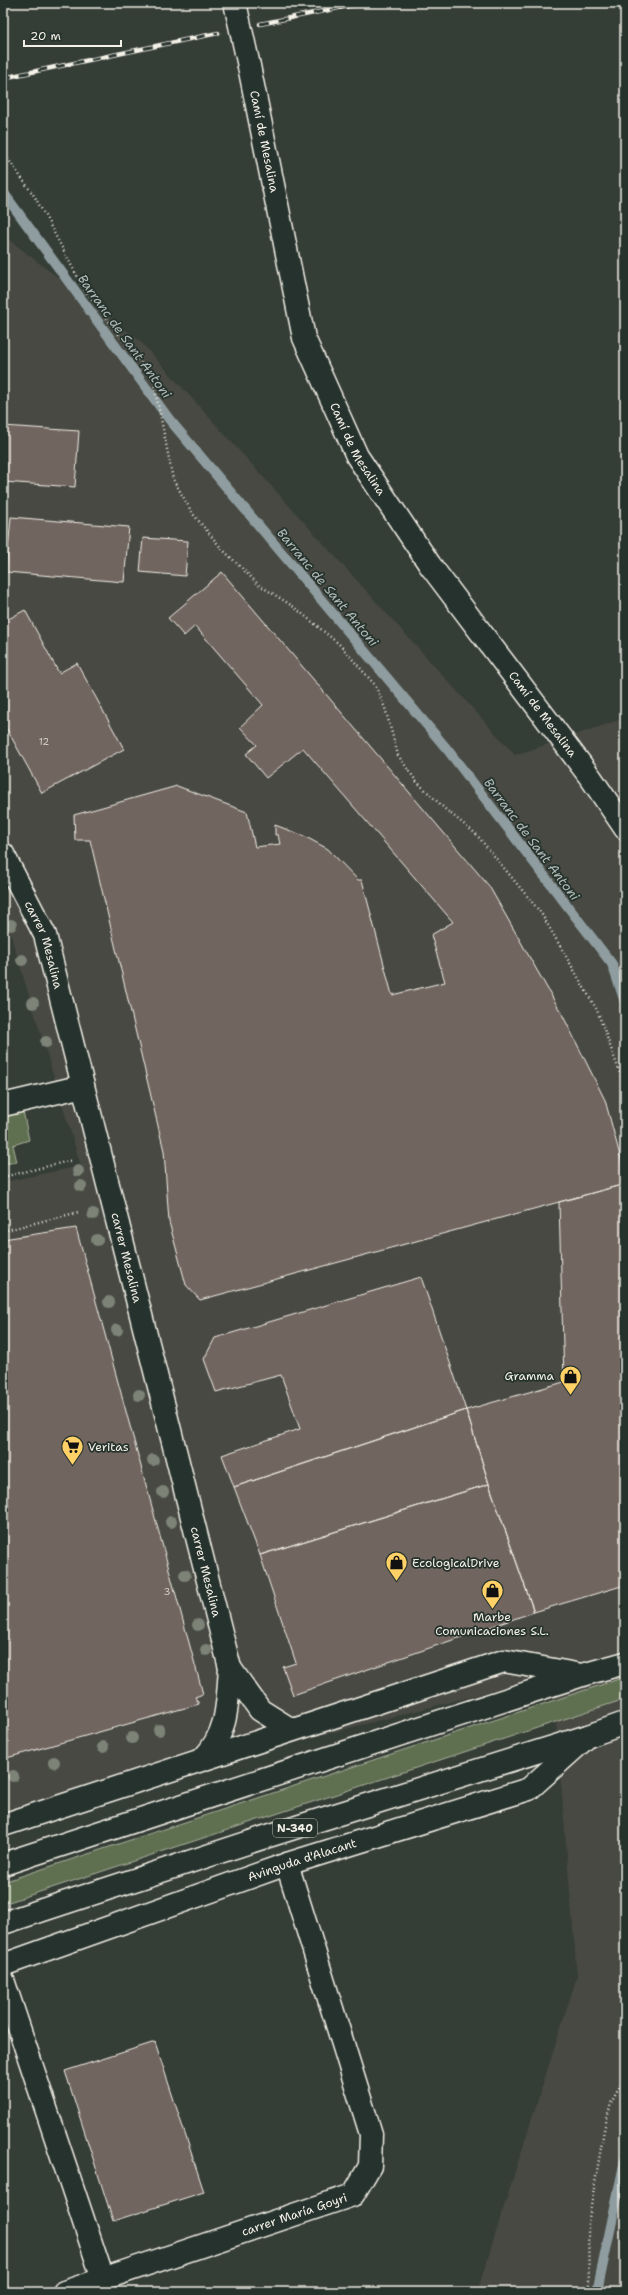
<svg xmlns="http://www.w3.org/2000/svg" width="628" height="2295" font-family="'Shantell Sans',sans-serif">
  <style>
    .built { fill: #474943 }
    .green { fill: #5f6f51; stroke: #aab09c }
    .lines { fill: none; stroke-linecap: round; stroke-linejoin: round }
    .stream { stroke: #8f9da0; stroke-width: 10 }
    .building { fill: #716560; stroke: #f4f1e8 }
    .minor-casing { stroke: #f4f1e8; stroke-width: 25 }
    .highway-casing { stroke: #f4f1e8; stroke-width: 25 }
    .path { stroke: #f4f1e8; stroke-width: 2.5; stroke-dasharray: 1 3; stroke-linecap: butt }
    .minor { stroke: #26332d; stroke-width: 22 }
    .highway { stroke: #26332d; stroke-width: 22 }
    .rail-casing { stroke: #f4f1e8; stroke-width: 4.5 }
    .rail { stroke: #26332d; stroke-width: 3; stroke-dasharray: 9; stroke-linecap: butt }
    .minor-bridge-casing { stroke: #f4f1e8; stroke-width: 25; stroke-linecap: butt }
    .minor-bridge { stroke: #26332d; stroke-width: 22 }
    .tree { fill: #7d8377 }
    .labels { text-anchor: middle; stroke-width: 3.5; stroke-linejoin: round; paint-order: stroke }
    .number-label { font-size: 10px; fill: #d3cec6 }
    .shield { fill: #26332d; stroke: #b6b8b0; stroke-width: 1 }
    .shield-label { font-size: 11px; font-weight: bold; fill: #f4f1e8 }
    .street-label { font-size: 12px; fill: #f4f1e8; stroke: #26332d }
    .poi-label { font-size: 12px; fill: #f4f1e8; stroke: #26332d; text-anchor: start }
    .water-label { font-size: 13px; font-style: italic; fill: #b0b9b8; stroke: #26332d }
  </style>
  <rect width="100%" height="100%" fill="#353d37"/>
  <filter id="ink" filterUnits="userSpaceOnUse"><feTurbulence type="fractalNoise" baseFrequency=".025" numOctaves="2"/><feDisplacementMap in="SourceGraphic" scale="8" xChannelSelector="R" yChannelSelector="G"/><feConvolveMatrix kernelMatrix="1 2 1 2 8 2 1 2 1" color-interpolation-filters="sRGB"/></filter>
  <g filter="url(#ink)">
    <path class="built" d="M3 235 140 341 515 755 625 718V2292H477L577 1976 552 1676 3 1817V1182L81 1166 3 910Z"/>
    <path class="green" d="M23 1111 29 1140 13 1145 17 1162 3 1164V1116Z
      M625 1677V1699L3 1904V1882Z"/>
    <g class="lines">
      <path class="stream" d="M3 192 169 419 447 749 612 964 625 1002
        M597 2292 625 2160"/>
    </g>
    <path class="building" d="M3 426 79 431 75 487 3 482Z
      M11 517 129 527 124 582 6 572Z
      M143 538 188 541 185 576 140 572Z
      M222 572 489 886 563 1016 605 1100 625 1174V1184L200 1300 186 1285 169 1222 164 1151 90 840H75L74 815 177 786 247 812 255 847 280 844 278 835H275V825L304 836 328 849 358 880H362L392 995 445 982 431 935 453 922 303 748 266 778 246 754 257 745 240 727 263 705 195 626 184 636 168 618Z
      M25 610 59 673 77 663 124 749 42 793 3 722V622Z
      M625 1184V1585L534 1612 489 1484 466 1410 564 1382 559 1202Z
      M76 1228 203 1694 195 1697 199 1704 3 1759V1239Z
      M421 1277 466 1410 234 1487 222 1455 300 1429 281 1375 216 1392 204 1359 215 1338Z
      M466 1410 489 1484 260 1555 234 1487Z
      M489 1484 534 1612 293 1695 283 1667 296 1663 260 1555Z
      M155 2042 204 2192 113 2221 65 2071Z"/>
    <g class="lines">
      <defs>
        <g id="minor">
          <path id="s1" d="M249 66 304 338 357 456 430 565 591 778 625 828"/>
          <path id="s2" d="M3 854 45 935 230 1668C227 1704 229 1731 203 1759"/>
          <path d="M3 1105 83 1086"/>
          <path d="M230 1668 260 1710 292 1730"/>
          <path d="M3 1825 504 1661 582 1675"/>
          <path id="s3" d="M3 1965 287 1864 529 1789 588 1736"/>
          <path d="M3 1980 103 2279"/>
          <path id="s4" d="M64 2292 353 2195 370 2166 371 2134 287 1864"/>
        </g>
        <path id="highway" d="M3 1864 582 1675 625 1663
          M3 1923 268 1836 588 1736 625 1723"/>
      </defs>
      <use href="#minor" class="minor-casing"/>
      <use href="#highway" class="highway-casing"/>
      <path class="path" d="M3 152 35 197 84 289 153 379 173 479 193 514 222 549 259 585 294 607 339 644 375 685 385 708 398 755 416 781 445 809 476 834 541 913 597 1010 625 1087
        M3 1177 73 1160
        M3 1231 79 1212
        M587 2292 589 2289 588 2224 604 2130 611 2103 625 2077"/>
      <use href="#minor" class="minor"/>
      <use href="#highway" class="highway"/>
      <defs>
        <path id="rail" d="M260 24 363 3
          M3 78 218 33"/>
      </defs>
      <use href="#rail" class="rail-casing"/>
      <use href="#rail" class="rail"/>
      <defs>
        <path id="minor-bridge" d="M235 3 249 66"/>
      </defs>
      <use href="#minor-bridge" class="minor-bridge-casing"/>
      <use href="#minor-bridge" class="minor-bridge"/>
    </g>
    <g class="tree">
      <circle cx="11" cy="925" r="6"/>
      <circle cx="22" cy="960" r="6"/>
      <circle cx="33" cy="1003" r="6"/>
      <circle cx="46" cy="1042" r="6"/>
      <circle cx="78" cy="1171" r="6"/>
      <circle cx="81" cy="1186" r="6"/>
      <circle cx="93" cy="1214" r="6"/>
      <circle cx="97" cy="1240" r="6"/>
      <circle cx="109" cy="1302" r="6"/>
      <circle cx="117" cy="1330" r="6"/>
      <circle cx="139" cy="1395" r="6"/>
      <circle cx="153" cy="1460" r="6"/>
      <circle cx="163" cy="1492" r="6"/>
      <circle cx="171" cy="1522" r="6"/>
      <circle cx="185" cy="1575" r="6"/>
      <circle cx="198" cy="1625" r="6"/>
      <circle cx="206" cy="1650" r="6"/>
      <circle cx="159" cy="1730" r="6"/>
      <circle cx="132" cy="1738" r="6"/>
      <circle cx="103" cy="1747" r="6"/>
      <circle cx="54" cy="1762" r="6"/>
      <circle cx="13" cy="1776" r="6"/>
    </g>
  </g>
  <defs>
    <symbol id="shop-pin" viewBox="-11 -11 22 30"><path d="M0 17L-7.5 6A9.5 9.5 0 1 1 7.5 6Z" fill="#ffd166" stroke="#26332d"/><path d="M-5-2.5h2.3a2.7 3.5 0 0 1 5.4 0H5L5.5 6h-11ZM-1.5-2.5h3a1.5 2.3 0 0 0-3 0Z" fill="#111"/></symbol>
    <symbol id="supermarket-pin" viewBox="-11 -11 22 30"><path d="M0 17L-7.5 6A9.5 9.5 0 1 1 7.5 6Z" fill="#ffd166" stroke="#26332d"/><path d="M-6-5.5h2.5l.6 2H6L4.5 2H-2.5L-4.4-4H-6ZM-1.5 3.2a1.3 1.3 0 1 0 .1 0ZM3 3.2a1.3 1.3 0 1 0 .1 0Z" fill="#111"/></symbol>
  </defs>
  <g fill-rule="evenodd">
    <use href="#shop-pin" x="558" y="1364" width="25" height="34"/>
    <use href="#supermarket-pin" x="60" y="1434" width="25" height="34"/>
    <use href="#shop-pin" x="384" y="1550" width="25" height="34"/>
    <use href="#shop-pin" x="480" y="1578" width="25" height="34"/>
  </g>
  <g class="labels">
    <g class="number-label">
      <text x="44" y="745">12</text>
      <text x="167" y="1595">3</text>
    </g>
    <rect class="shield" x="273" y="1819" width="44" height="18" rx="3"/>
    <g class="shield-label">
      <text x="295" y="1832">N-340</text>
    </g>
    <g class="street-label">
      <text dy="4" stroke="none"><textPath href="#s1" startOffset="77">Camí de Mesalina</textPath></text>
      <text dy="4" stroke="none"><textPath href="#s1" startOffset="401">Camí de Mesalina</textPath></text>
      <text dy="4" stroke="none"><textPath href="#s1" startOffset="725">Camí de Mesalina</textPath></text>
      <text dy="4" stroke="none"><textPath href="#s2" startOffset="100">carrer Mesalina</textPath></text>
      <text dy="4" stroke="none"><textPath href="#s2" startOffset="424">carrer Mesalina</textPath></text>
      <text dy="4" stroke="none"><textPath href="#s2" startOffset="748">carrer Mesalina</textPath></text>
      <text dy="4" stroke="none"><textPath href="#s3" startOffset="317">Avinguda d'Alacant</textPath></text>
      <text dy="4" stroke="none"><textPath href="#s4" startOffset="243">carrer María Goyri</textPath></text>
    </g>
    <g class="poi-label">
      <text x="554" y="1380" text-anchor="end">Gramma</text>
      <text x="88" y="1451">Veritas</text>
      <text x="412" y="1567">EcologicalDrive</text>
      <text x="492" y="1621" text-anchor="middle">Marbe<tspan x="492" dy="14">Comunicaciones S.L.</tspan></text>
    </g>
    <g class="water-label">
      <text transform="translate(125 336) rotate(54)" y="5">Barranc de Sant Antoni</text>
      <text transform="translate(328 587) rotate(50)" y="5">Barranc de Sant Antoni</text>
      <text transform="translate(532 839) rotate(53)" y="5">Barranc de Sant Antoni</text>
    </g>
  </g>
  <rect width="628" height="2295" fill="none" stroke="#26332d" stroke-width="16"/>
  <rect x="8" y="8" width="612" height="2279" fill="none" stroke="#f4f1e8" stroke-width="1.5" filter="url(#ink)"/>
  <path d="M24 40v6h97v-6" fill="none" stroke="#f4f1e8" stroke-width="2"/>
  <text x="30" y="40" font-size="12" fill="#f4f1e8" stroke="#26332d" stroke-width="3" paint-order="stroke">20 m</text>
</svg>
